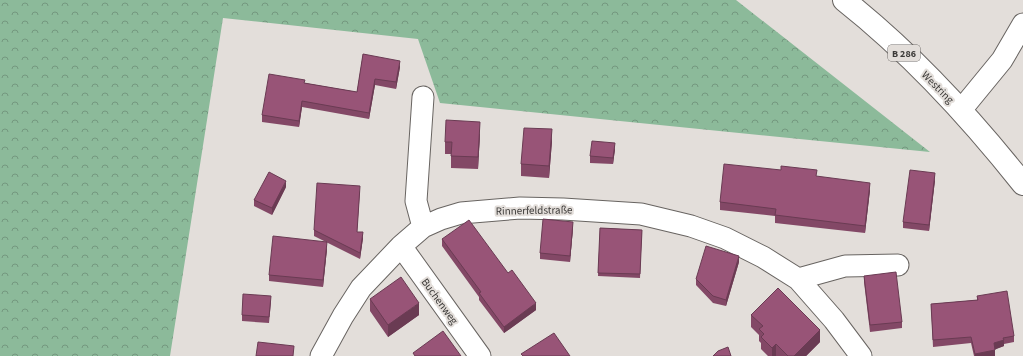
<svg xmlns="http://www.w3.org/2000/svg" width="1023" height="356" font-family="'Source Sans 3',sans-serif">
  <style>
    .forest { fill: url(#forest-crowns) }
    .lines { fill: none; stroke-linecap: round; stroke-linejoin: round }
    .minor-casing { stroke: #686461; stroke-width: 23 }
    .major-casing { stroke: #686461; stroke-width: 24 }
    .minor { stroke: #fff; stroke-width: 21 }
    .major { stroke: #fff; stroke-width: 22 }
    .wall { fill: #834866 }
    .shaded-wall { fill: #6a3b53 }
    .building { fill: #985477; stroke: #6a3b53 }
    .labels { text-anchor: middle; stroke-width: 4; stroke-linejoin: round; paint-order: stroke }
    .shield { fill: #e3deda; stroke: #6e6b69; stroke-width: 1 }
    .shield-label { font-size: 10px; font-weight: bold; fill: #3c3a38 }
    .street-label { font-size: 11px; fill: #3c3a38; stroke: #e3deda }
  </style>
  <defs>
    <pattern id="forest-crowns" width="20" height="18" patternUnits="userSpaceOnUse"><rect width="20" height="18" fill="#8cba9a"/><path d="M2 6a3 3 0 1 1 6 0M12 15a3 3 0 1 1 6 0" fill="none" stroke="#74987f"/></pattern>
  </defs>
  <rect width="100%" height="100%" fill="#e3deda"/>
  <path class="forest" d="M0 0H736L930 152 440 103 418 39 223 18 170 356H0Z"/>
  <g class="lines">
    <defs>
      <path id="minor" d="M961 110 1002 60 1023 24
        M423 227 416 201 423 97
        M401 246 480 356
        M798 279 845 266 898 265
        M321 356 343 316 361 288 401 246 423 227 441 219 461 213 520 208 563 209 641 214 691 226 725 238 763 257 798 279 834 320 861 356"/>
      <path id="major" d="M844 0C911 53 970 117 1023 184"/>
    </defs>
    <use href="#minor" class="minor-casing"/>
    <use href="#major" class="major-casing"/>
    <use href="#minor" class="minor"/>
    <use href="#major" class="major"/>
  </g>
  <path class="wall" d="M363 54 400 67 396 89 375 85 369 119 302 107 299 127 262 122V115L305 83 357 92Z
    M480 134 478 169 451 168V154H445V142Z
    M552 141 549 178 521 176V164Z
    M615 149 613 164 590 163V156Z
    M817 177 870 190 865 233 775 223V216L720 210V202Z
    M935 180 929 231 903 228V222Z
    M286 187 272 215 254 206V200Z
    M360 191 357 232 363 238 360 259 314 236V230Z
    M573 228 570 262 540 259V253Z
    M600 228 642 230 640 278 598 276Z
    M442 239 508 273 536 310 504 333 479 300V297L442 246Z
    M327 249 323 287 269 281V275Z
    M739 262 726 306 713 303 696 285V279Z
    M864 276 902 322V328L870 332 864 282Z
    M977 296 1014 336V342L1004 344V346L995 349V356H974L971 343 933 347 931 304 977 300Z
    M370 299 419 315 388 337 370 311Z
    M271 302 269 323 242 321V315Z
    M751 315 820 342 806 356H768L761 349V343L759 341V335L751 327Z"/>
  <path class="shaded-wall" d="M400 61V67L396 89V82Z
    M375 79V85L369 119V113Z
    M302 101V107L299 127V121Z
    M480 122V134L478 169V157Z
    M552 129V141L549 178V166Z
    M615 143V149L613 164V158Z
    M935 173V180L929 231V225Z
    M286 181V187L272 215V208Z
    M870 183V190L865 233V226Z
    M573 222V228L570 262V256Z
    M363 232V238L360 259V253Z
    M327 242V249L323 287V280Z
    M739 256V262L726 306V300Z
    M419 303V315L388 337V325Z
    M536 303V310L504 333V327Z
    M820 330V342L806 356H794Z
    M1004 340V346L994 350V343Z
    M776 344V356H772V348Z
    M995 350V356H975V354Z"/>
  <path class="building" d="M363 54 400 61 396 82 375 79 369 113 302 101 299 121 262 115 269 74 305 80 304 83 357 92Z
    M446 120 480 122 478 157 451 156 452 142H445Z
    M524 128 552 129 549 166 521 164Z
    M592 141 615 143 613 158 590 156Z
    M724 164 781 170V166L817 170 816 176 870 183 865 226 775 215 776 209 720 202Z
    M910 170 935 173 929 225 903 222Z
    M269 172 286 181 272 208 254 200Z
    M317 183 360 186 357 232H363L360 253 314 230Z
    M543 219 573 222 570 256 540 253Z
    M469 220 508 273 512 270 536 303 504 327 479 293 481 292 442 239Z
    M600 228 642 230 640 274 598 273Z
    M273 236 327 242 323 280 269 275Z
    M706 246 739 256 726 300 713 296 696 279Z
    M896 272 902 322 870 325 864 276Z
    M401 277 419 303 388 325 370 299Z
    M778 288 820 330 794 356H788L776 344 772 348 761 337 764 334 759 329 763 326 751 315Z
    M1007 291 1014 336 1003 338 1004 340 994 343 995 350 975 354 971 337 933 340 931 304 978 300 977 296Z
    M243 294 271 296 269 317 242 315Z
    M443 331 461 356H415L413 353Z
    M554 333 570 356H523L521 354Z
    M258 342 294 346 293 356H256Z
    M728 347 731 356H713L718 351Z"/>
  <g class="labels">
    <rect class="shield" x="888" y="45" width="32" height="16" rx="3"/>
    <g class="shield-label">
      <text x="904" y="57">B 286</text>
    </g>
    <g class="street-label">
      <text transform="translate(938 87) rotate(45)" y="4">Westring</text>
      <text transform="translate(534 210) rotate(-1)" y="4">Rinnerfeldstraße</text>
      <text transform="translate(440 301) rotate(54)" y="4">Buchenweg</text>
    </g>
  </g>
</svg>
